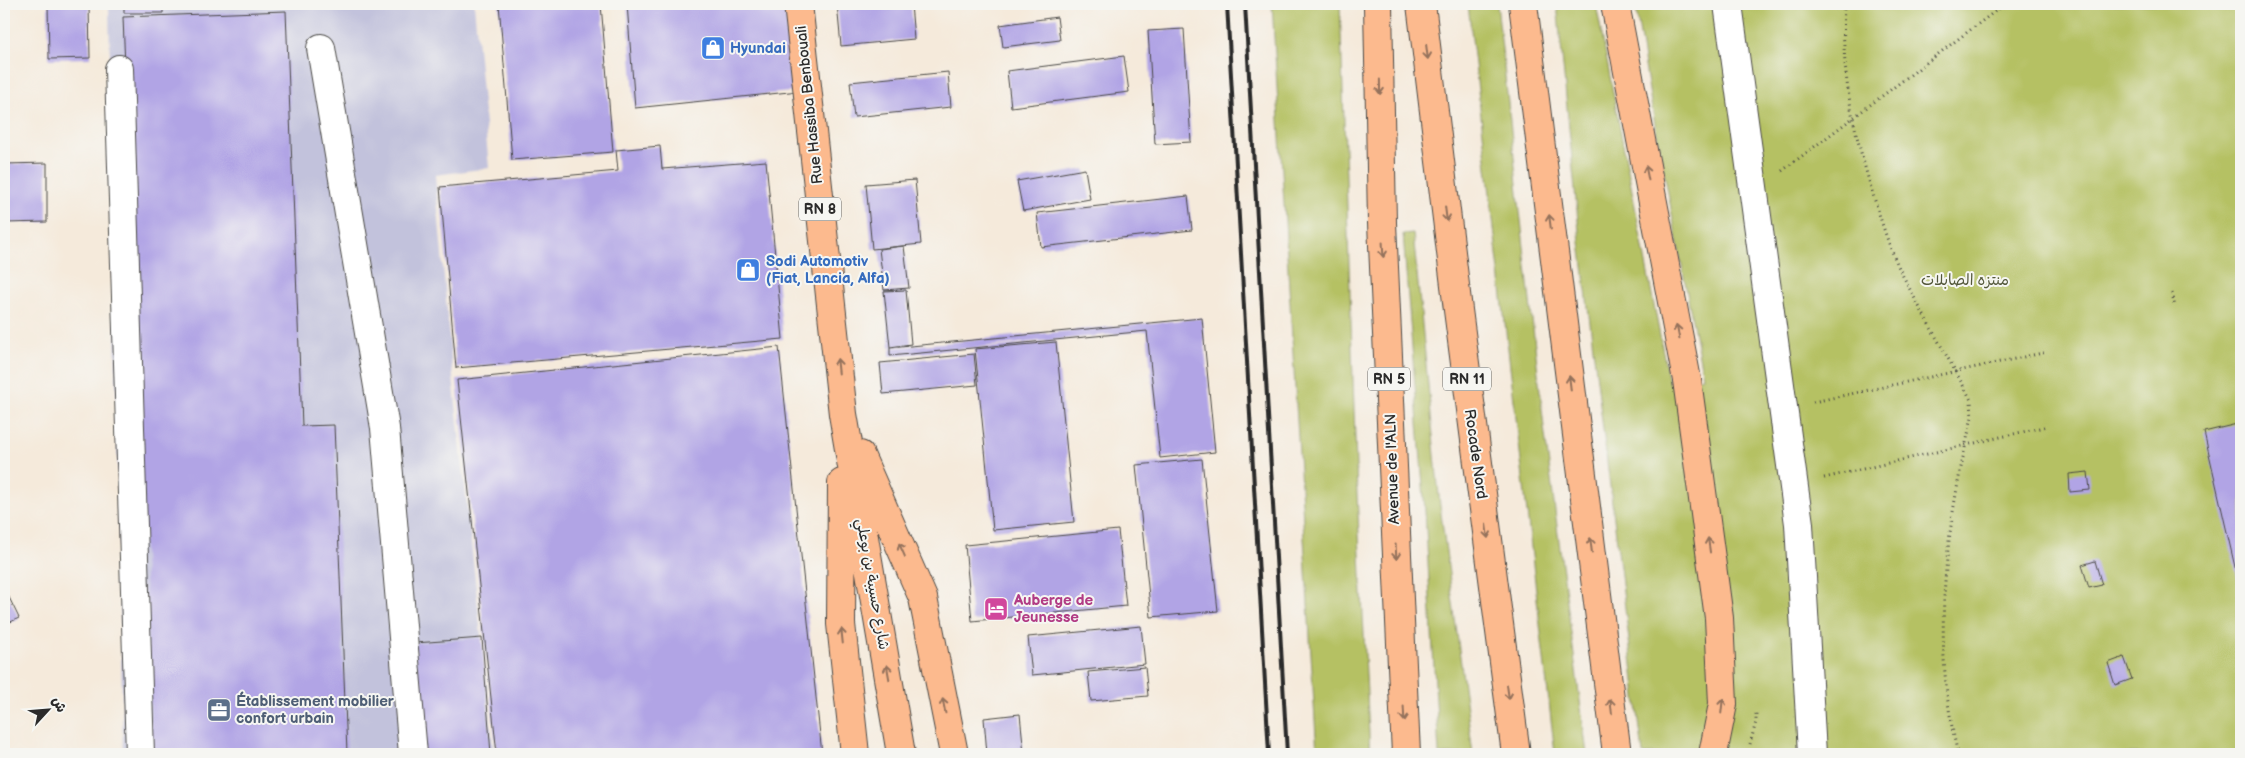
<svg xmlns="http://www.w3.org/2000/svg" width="2245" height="758" font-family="'Balsamiq Sans','Playpen Sans Arabic',sans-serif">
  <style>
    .industrial { fill: #c2c2dc }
    .green { fill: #b5c163; stroke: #707647 }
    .building { fill: #b1a4e5 }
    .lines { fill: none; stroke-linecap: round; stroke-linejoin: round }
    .minor-casing { stroke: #494845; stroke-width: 30 }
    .major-casing { stroke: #494845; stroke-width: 30 }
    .highway-casing { stroke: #494845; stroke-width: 30 }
    .path { stroke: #494845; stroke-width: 3; stroke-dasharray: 1 4; stroke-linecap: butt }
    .minor { stroke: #fff; stroke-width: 28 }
    .major { stroke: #fcba8e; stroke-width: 28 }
    .highway { stroke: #fcba8e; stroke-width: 28 }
    .rail { stroke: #2b2b2b; stroke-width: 4 }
    .oneway { stroke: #94725c }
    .labels { text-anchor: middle; stroke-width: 4; stroke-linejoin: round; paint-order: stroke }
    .shield { fill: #f6f6f2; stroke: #686867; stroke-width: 1 }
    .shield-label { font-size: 14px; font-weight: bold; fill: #2b2b2b }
    .shop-label { font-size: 15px; font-weight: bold; fill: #366cbe; stroke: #f6f6f2; text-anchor: start }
    .street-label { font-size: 15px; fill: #2b2b2b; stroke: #f6f6f2 }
    .park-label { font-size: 15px; fill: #54583c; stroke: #f6f6f2 }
    .hotel-label { font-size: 15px; font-weight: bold; fill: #b23c85; stroke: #f6f6f2; text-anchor: start }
    .service-label { font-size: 15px; font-weight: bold; fill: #4e5e75; stroke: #f6f6f2; text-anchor: start }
  </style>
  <rect width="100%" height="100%" fill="#f6f6f2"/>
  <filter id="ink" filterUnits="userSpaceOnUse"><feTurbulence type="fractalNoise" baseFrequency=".02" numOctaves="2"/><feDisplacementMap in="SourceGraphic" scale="10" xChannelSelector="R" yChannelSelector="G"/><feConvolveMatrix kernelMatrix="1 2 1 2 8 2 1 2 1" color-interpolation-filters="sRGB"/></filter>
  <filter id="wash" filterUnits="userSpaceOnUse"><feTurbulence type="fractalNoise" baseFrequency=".0096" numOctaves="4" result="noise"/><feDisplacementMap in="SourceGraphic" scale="20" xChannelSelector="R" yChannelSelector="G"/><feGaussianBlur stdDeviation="1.12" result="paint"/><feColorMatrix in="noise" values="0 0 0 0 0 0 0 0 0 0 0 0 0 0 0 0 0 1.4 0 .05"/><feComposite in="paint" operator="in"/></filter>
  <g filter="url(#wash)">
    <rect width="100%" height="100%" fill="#f5eadb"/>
    <path class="industrial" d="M109 4H474L489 168 435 175 452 368 494 754H123Z"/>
    <path class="green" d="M1272 4H1340L1357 494 1370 754H1317Z
      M1468 4H1497L1544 427 1587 754H1555Z
      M1557 4H1596L1669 383 1703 377 1651 103 1635 4H2241V754H1643L1580 242Z
      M1413 233 1440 506 1473 754H1439L1425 511 1403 234Z"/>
    <g id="blocks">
      <path class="building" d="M48 4H89L90 58 49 59Z
        M124 4H163V13H124Z
        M499 4H601L613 152 512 160Z
        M627 4H791L799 91 635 108Z
        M837 4H911L914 39 841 46Z
        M286 11 302 426 334 425 347 753 152 754 123 17Z
        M1057 17 1060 40 1003 47 1000 25Z
        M1184 29 1191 142 1155 144 1148 31Z
        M1124 56 1129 92 1011 107 1007 71Z
        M948 72 951 107 854 117 850 82Z
        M660 146 662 169 766 161 783 339 456 368 440 187 618 171 616 150Z
        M47 163V222L5 223V164Z
        M1085 169 1090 199 1023 211 1017 181Z
        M915 180 921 244 872 249 866 184Z
        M1188 196 1192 230 1041 247 1037 213Z
        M904 246 909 288 884 290 879 249Z
        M906 290 911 344 890 347 884 291Z
        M1202 318 1215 452 1160 458 1147 331 890 356V348Z
        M1056 342 1074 522 993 530 975 349Z
        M779 347 822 754H497L457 380Z
        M974 354 977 385 883 394 880 363Z
        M2241 423V589H2240L2204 432Z
        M1202 459 1218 611 1151 617 1136 465Z
        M2088 472 2090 490 2070 492 2069 474Z
        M1118 530 1126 606 972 621 965 545Z
        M2095 561 2102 585 2089 588 2082 565Z
        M4 587 19 618 4 625Z
        M1141 626 1145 664 1032 675 1028 637Z
        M482 638 491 754H424L415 643Z
        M2124 657 2132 679 2115 685 2108 663Z
        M1145 667 1148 696 1091 701 1088 672Z
        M1020 714 1024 754H987L984 718Z"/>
    </g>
  </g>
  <g filter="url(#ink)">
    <use href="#blocks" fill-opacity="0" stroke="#494845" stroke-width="1"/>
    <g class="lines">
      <defs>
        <path id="minor" d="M1728 4 1799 524 1812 754
          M321 48 385 428 413 754
          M119 69 140 754"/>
        <path id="major" d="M798 4 843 414 901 754
          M1615 4 1687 380 1719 618 1723 704 1713 754
          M860 455 923 598 954 754
          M842 483 841 624 855 754"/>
        <path id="highway" d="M1378 4 1382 223 1406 754
          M1421 4 1458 310 1516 754
          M1523 4 1617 754"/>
      </defs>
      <use href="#minor" class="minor-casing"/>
      <use href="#major" class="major-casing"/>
      <use href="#highway" class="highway-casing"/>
      <path class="path" d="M1844 4C1841 73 1852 125 1872 191 1880 217 1888 245 1900 270 1922 314 1948 357 1971 400L1972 417C1946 527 1930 643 1958 754
        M1782 171 2005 4
        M2172 293 2175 307
        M1813 402 2047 352
        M1824 478 2048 426
        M1750 744 1756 722V711"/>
      <use href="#minor" class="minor"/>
      <use href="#major" class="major"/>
      <use href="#highway" class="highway"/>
      <path class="rail" d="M1227 4 1269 754
        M1245 4 1287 754"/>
    </g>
    <defs><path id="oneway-shaft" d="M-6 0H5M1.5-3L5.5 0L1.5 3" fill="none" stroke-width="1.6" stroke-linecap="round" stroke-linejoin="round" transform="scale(1.25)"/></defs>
    <g class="oneway">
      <use href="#oneway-shaft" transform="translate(1427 52) rotate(83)"/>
      <use href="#oneway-shaft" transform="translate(1380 87) rotate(89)"/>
      <use href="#oneway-shaft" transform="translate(1647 173) rotate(-101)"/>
      <use href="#oneway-shaft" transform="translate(1446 214) rotate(83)"/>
      <use href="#oneway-shaft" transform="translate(1550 222) rotate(-97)"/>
      <use href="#oneway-shaft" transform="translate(1383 250) rotate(87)"/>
      <use href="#oneway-shaft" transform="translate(1678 332) rotate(-101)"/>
      <use href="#oneway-shaft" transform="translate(838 366) rotate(-96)"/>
      <use href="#oneway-shaft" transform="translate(1570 383) rotate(-97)"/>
      <use href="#oneway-shaft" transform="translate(1487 531) rotate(82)"/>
      <use href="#oneway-shaft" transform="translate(1591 545) rotate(-97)"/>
      <use href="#oneway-shaft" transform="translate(1709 545) rotate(-98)"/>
      <use href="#oneway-shaft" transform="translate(902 550) rotate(-114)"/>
      <use href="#oneway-shaft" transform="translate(1396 552) rotate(87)"/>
      <use href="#oneway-shaft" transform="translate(842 636) rotate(-96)"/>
      <use href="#oneway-shaft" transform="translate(888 672) rotate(-100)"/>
      <use href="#oneway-shaft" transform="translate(1508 692) rotate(82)"/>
      <use href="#oneway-shaft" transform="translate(944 706) rotate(-101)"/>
      <use href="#oneway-shaft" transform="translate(1611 706) rotate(-97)"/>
      <use href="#oneway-shaft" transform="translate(1722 706) rotate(-84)"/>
      <use href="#oneway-shaft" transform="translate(1404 714) rotate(87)"/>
    </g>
  </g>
  <defs>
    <symbol id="shop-square" viewBox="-11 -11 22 22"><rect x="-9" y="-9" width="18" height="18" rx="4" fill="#3f7fe0" stroke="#f6f6f2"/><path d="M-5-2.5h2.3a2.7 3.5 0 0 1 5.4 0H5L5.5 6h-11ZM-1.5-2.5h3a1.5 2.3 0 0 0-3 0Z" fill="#fff"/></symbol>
    <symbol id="hotel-square" viewBox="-11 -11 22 22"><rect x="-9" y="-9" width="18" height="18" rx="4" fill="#d1479c" stroke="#f6f6f2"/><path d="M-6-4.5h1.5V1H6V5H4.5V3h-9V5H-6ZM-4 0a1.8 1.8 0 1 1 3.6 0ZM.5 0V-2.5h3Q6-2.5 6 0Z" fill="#fff"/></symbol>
    <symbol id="office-square" viewBox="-11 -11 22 22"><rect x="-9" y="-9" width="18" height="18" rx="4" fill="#5c6f8a" stroke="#f6f6f2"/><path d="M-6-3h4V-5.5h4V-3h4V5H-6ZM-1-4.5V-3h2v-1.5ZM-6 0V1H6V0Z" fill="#fff"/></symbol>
  </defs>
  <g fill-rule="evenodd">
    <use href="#shop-square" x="699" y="34" width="28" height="28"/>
    <use href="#shop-square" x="734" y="256" width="28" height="28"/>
    <use href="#hotel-square" x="982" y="595" width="28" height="28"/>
    <use href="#office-square" x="205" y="696" width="28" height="28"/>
  </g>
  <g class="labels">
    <g class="shield">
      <rect x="799" y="197.5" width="42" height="23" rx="4"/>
      <rect x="1368" y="367.5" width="42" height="23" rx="4"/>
      <rect x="1443" y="367.5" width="48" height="23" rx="4"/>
    </g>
    <g class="shield-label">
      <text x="820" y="214">RN 8</text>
      <text x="1389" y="384">RN 5</text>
      <text x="1467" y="384">RN 11</text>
    </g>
    <g class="shop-label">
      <text x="730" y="53">Hyundai</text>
      <text x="766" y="266">Sodi Automotiv<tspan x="766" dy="17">(Fiat, Lancia, Alfa)</tspan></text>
    </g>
    <g class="street-label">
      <text transform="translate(809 105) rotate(-96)" y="5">Rue Hassiba Benbouali</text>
      <text transform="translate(1476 454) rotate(82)" y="5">Rocade Nord</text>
      <text transform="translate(1392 469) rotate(-92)" y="5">Avenue de l'ALN</text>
      <text transform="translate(873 584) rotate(80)" y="5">شارع حسيبة بن بوعلي</text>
    </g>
    <g class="park-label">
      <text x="1965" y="285">منتزه الصابلات</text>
    </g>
    <g class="hotel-label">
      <text x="1014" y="605">Auberge de<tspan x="1014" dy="17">Jeunesse</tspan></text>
    </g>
    <g class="service-label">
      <text x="236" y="706">Établissement mobilier<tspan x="236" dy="17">confort urbain</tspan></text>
    </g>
  </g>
  <rect width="2245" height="758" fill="none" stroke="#f6f6f2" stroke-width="20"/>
  <g transform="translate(48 710) rotate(64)" stroke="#f6f6f2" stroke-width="4" paint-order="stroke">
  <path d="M0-4L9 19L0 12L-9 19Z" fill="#2b2b2b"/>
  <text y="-8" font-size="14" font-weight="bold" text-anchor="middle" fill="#2b2b2b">ش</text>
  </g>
</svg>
